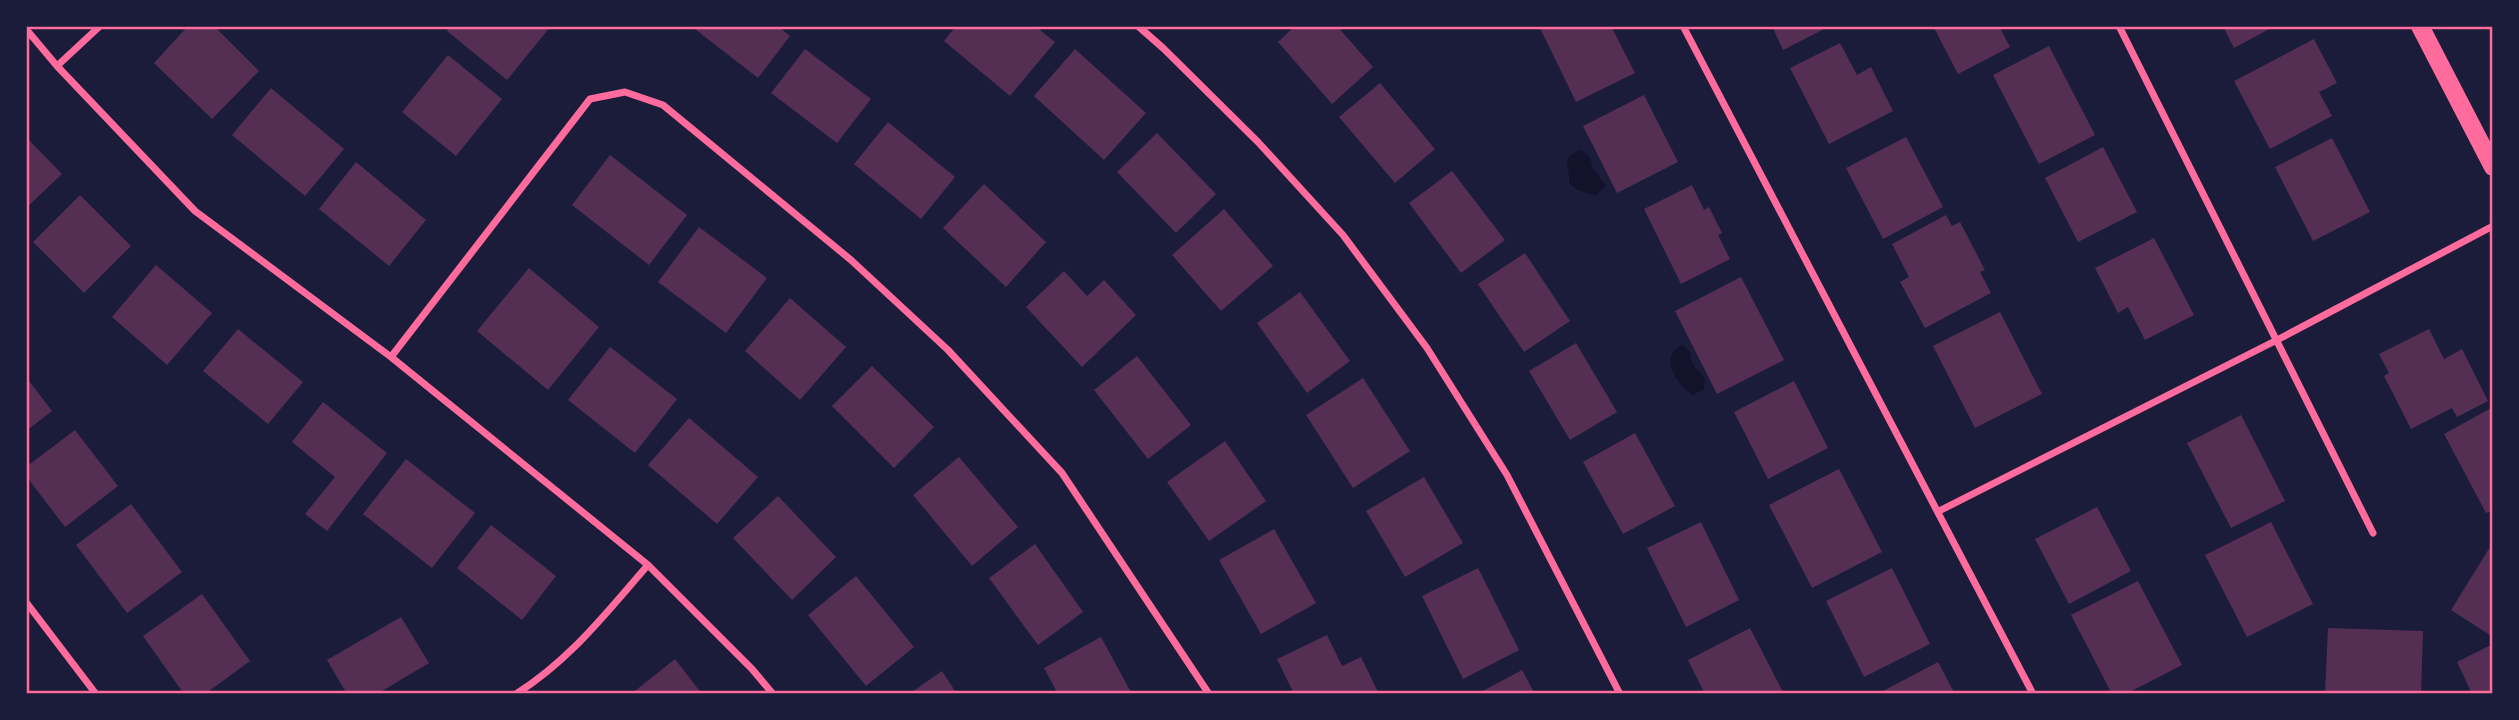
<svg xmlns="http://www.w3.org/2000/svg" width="2519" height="720" font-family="'Source Sans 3',sans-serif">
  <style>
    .water { fill: #12122b }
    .building { fill: #542f53 }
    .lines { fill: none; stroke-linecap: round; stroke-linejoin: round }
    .minor { stroke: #ff6b9d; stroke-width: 7 }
    .primary { stroke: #ff6b9d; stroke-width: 18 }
    .neatline { fill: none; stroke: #ff6b9d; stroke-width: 2.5 }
  </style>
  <rect width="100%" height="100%" fill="#1b1b3a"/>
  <path class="water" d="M1582 150 1590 157 1593 169 1606 186 1597 195C1588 194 1578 191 1572 186 1567 182 1570 180 1569 175 1567 161 1564 155 1582 150Z
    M1683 345 1691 353C1690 367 1699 369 1705 379L1704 389 1693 395C1676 385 1658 355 1683 345Z"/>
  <path class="building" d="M188 26H214L259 71 212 119 154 63Z
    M450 26H551L507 80 447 31Z
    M691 26H778L790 36 758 78Z
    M956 26H1035L1055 42 1010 96 944 41Z
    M1295 26H1337L1373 67 1332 104 1278 42Z
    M1539 26H1611L1635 73 1576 102Z
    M1772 26H1830L1783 50Z
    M1933 26H1999L2010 47 1958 74Z
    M2223 26H2275L2234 48Z
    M2314 39 2337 83 2319 92 2332 116 2270 149 2234 81Z
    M1840 43 1857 75 1871 67 1893 111 1829 144 1790 68Z
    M2049 46 2095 135 2039 164 1993 75Z
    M805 49 871 99 837 143 771 93Z
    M1075 49 1146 113 1104 160 1034 96Z
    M448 55 502 99 456 156 402 112Z
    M1380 83 1435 149 1395 183 1339 117Z
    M271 88 344 149 305 196 232 135Z
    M1644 95 1678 162 1617 193 1583 126Z
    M888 122 955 177 921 219 854 164Z
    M1157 133 1216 194 1176 233 1117 172Z
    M26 137 62 174 26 208Z
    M1906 137 1943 207 1883 239 1846 168Z
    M2332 138 2370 212 2313 241 2275 167Z
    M2103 147 2137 212 2078 242 2045 178Z
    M610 155 687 215 649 265 572 205Z
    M356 162 426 220 389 266 319 209Z
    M1452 171 1505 240 1461 273 1409 203Z
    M984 184 1046 242 1006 287 943 228Z
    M1692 185 1704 210 1709 207 1722 233 1718 235 1730 259 1681 284 1644 209Z
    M80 195 131 246 84 293 33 242Z
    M1224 209 1273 266 1221 311 1172 255Z
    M1946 215 1952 226 1960 222 1985 270 1980 272 1991 293 1925 328 1900 282 1909 277 1892 244Z
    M699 227 767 278 726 333 658 282Z
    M2154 238 2194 315 2145 340 2128 307 2118 313 2095 268Z
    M1525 253 1570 321 1524 352 1478 284Z
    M156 265 212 313 167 365 112 317Z
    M529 268 599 327 548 390 477 331Z
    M1064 271 1087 296 1104 280 1136 315 1082 367 1026 307Z
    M1741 277 1784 360 1717 394 1675 311Z
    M1300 292 1350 361 1307 393 1257 323Z
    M790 298 846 347 800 400 745 351Z
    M2000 312 2042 394 1975 428 1933 346Z
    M238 329 303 382 268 424 203 371Z
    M2429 329 2444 359 2462 349 2488 401 2457 417 2452 408 2411 429 2384 376 2389 373 2379 354Z
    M1576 343 1617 412 1570 440 1529 371Z
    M610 347 677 399 635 453 568 400Z
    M1137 356 1191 425 1148 459 1094 390Z
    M872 366 934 427 894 468 832 406Z
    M26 377 52 411 26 431Z
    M1363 378 1410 451 1353 488 1306 415Z
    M1794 381 1828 448 1768 479 1734 412Z
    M323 402 387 453 327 531 305 514 335 477 292 442Z
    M2493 407V510L2486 513 2444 434Z
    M2241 415 2285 501 2231 528 2187 443Z
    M689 418 758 477 717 524 648 465Z
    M75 430 118 486 65 527 26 476V467Z
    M1635 433 1675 506 1623 534 1583 462Z
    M1225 441 1266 501 1209 541 1167 482Z
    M959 457 1018 527 972 566 913 495Z
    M406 459 475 513 432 568 363 514Z
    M1839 469 1882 552 1812 588 1769 505Z
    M1424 477 1463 543 1405 577 1366 511Z
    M778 496 836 557 792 600 733 538Z
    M131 504 182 572 127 613 76 545Z
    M2097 507 2131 571 2069 604 2035 539Z
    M1701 522 1739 600 1686 627 1647 548Z
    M2271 522 2313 604 2247 637 2205 555Z
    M491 525 556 576 522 620 457 568Z
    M1274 529 1316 603 1261 634 1219 560Z
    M1035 544 1083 612 1038 645 989 578Z
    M2490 547 2493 549V637L2451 610Z
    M1478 568 1519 650 1463 679 1422 596Z
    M1892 568 1930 644 1864 677 1826 601Z
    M856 576 914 647 866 686 808 615Z
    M2138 581 2182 665 2126 694H2112L2071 615Z
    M202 594 250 661 205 694H184L143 636Z
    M401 617 429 663 377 694H347L327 660Z
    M1750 628 1784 694H1705L1688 660Z
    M2328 628 2423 631 2421 694H2325Z
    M1327 635 1342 666 1361 657 1379 694H1294L1277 659Z
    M1101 637 1132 694H1058L1044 668Z
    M2493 644V689L2483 694H2472L2457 662Z
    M675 659 702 694H631Z
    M1938 662 1955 694H1884L1883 691Z
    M1522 670 1535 694H1477Z
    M942 671 957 694H909Z"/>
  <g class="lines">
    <path class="minor" d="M1138 26 1163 48 1258 142 1343 235 1427 348 1507 475 1620 694
      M1683 26 2033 694
      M2119 26 2373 533
      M26 29 57 66 195 211 391 357 648 565 752 669 773 694
      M57 66 100 26
      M391 357 590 99 625 92 663 105 851 260 948 350 1062 473 1209 694
      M1939 511 2277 340 2493 226
      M26 602 96 694
      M516 694C571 659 606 613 648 565"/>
    <path class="primary" d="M2420 26 2493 167"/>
  </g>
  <rect width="2519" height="720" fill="none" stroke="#1b1b3a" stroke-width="56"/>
  <rect x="28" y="28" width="2463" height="664" class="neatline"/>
</svg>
